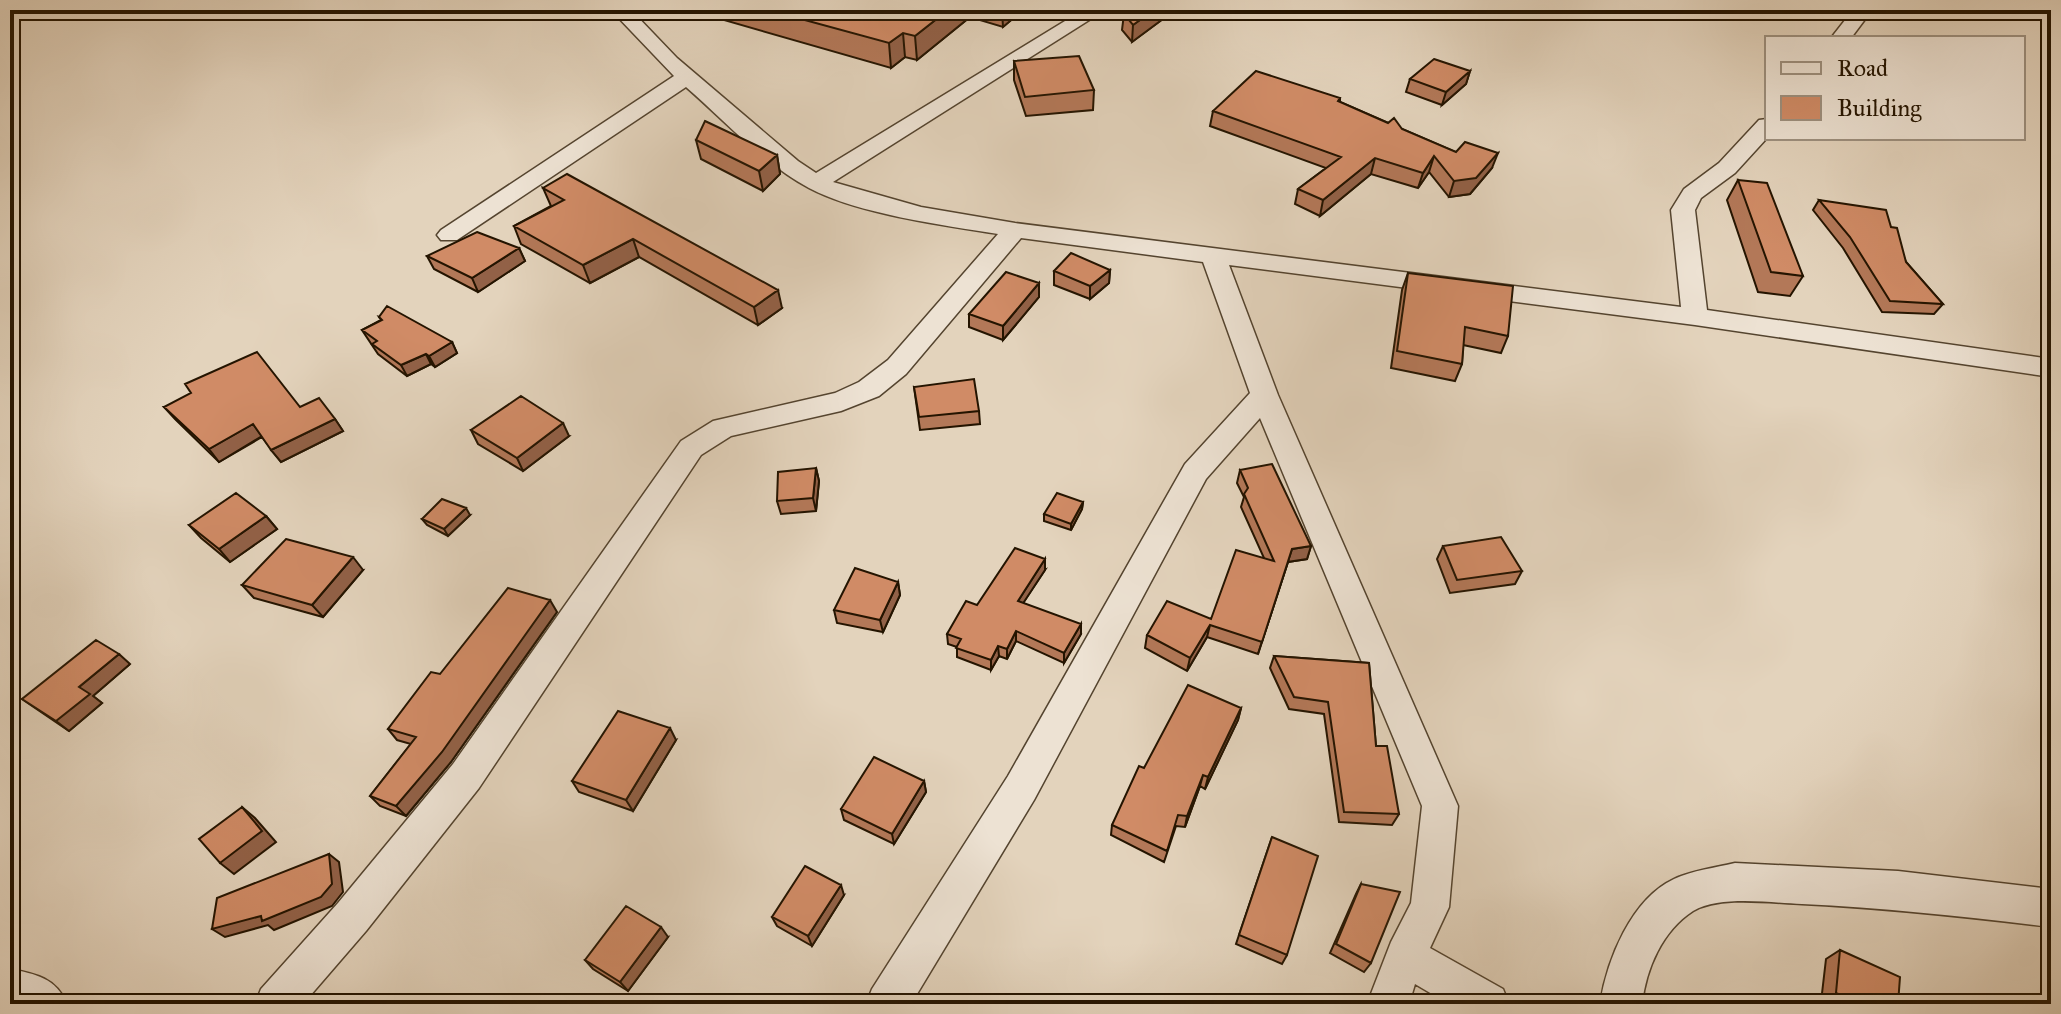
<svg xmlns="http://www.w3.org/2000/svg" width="2061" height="1014" font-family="'IM FELL Great Primer',serif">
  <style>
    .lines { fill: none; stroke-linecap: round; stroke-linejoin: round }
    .minor-casing { stroke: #54442f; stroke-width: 3 }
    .minor { fill: #ede2d3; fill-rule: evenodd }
    .wall { fill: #b37858; stroke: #241400; stroke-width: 2 }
    .shaded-wall { fill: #926147; stroke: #241400; stroke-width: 2 }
    .building { fill: #d08b66; stroke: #241400; stroke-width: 2 }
  </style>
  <rect width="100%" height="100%" fill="#e3d3bc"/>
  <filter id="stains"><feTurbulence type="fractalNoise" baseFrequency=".0025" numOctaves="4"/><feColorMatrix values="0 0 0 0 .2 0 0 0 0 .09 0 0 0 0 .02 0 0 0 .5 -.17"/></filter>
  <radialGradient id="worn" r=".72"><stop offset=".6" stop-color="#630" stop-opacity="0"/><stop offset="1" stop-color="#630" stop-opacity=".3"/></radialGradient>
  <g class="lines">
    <defs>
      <path id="minor" d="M611 10H631L677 58 798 161 816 173 1083 10H1105L833 182 921 207 1015 223 1681 307 1671 210 1684 189 1719 163 1759 120 1767 119V138L1735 173 1701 198 1695 210 1707 310 2051 359V377L1695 325 1229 265 1278 395 1458 806 1449 907 1430 948 1503 989 1509 1004H1449L1415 984 1409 1004H1367L1391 942 1411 903 1422 806 1260 418 1206 479 1034 800 911 1004H866L872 989 1008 776 1185 464 1250 393 1203 262 1021 238 906 374 879 396 841 411 731 436 701 455 479 788 366 931 303 1004H255L261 989 338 903 453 764 681 441 713 421 835 393 859 382 888 360 998 234C942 225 858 214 809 188 765 165 723 119 686 87L457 240H441L437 235 441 230 674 76Z
        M1853 10H1872L1851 38H1831Z
        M1735 863 1898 871 2051 889V927C1968 917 1886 908 1802 904 1771 903 1721 895 1693 911 1662 931 1646 969 1642 1004H1600C1607 960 1631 899 1674 879 1693 870 1715 868 1735 863Z
        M10 969C36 974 56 978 67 1004H10Z"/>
    </defs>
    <use href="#minor" class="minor-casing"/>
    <use href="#minor" class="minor"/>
  </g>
  <path class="wall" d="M704 10H1023L1003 27 970 17 917 60 905 57 891 68 710 16 708 11Z
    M1175 10 1132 42 1122 30 1124 14Z
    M1014 61 1094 90 1093 110 1026 116 1014 80Z
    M1470 71 1466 84 1442 105 1406 92 1410 79Z
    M1340 98V102L1492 168 1470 194 1449 197 1429 172 1418 188 1371 174 1320 216 1295 204 1298 189 1326 168 1210 126 1213 111Z
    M696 140 777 155 780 174 763 191 701 159Z
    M1738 180 1803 276 1790 296 1758 292 1727 200Z
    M543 188 782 308 758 325 639 257 590 283 521 244 514 226 551 206Z
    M1819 200 1891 227 1906 262 1943 304 1934 314 1882 312 1843 248 1813 210Z
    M519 248 525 261 478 292 434 269 427 256Z
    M1110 270 1109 283 1090 299 1054 285V271Z
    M1408 273 1508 336 1501 353 1463 345 1462 364 1455 381 1391 368 1402 290Z
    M1039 283V297L1003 340 969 327V314Z
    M379 317 452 342 457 353 435 367 431 364 407 376 378 354 362 330 381 320Z
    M914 387 979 411 980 424 920 430Z
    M164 407H300L335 419 343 431 281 462 262 437 219 462 175 419Z
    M471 430 569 436 523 471 478 444Z
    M816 468 819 481 816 511 781 514 777 501Z
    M1240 470 1311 546 1307 559 1288 562 1258 654 1207 637 1187 671 1145 648 1147 635 1211 619 1264 558 1241 507 1244 497 1237 483Z
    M1083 502 1082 509 1071 530 1044 521V514Z
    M470 515 448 536 427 525 422 519Z
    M266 516 277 529 230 562 201 538 189 525Z
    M1443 546 1522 571 1515 584 1450 593 1437 559Z
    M363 570 323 617 254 598 242 585Z
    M1045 570 1023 603 1081 634 1064 663 1016 641 1007 659 999 656 991 670 957 657V647L948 644 947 634 977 605Z
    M898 582 900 595 883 632 837 623 834 610Z
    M557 612 451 762 406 816 380 806 370 796 411 744 397 740 388 729 440 674Z
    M1274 656 1369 663 1376 746 1399 814 1392 825 1339 822 1324 714 1289 709 1270 668Z
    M130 664 93 696 102 703 69 731 22 699Z
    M1241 708 1238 720 1205 789 1200 786 1185 827 1176 826 1164 862 1111 835 1112 825 1144 768Z
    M676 740 633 811 579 792 572 781Z
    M924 781 926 792 894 844 844 820 841 809Z
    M1272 837 1287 955 1282 964 1236 944Z
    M1361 884 1371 963 1364 972 1330 953 1356 894Z
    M844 895 812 946 777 926 772 917Z
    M668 937 628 991 593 969 585 960Z
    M1840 950 1898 1004H1826L1821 1002 1826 959Z"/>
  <path class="shaded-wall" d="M948 10H969L970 17 917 60 915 36Z
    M1002 10H1023L1003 27Z
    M1154 10H1175L1132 42 1133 25Z
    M903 33 905 57 891 68 889 43Z
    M1470 71 1466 84 1442 105 1446 92Z
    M1498 153 1492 168 1470 194 1449 197 1454 181Z
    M777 155 780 174 763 191 759 171Z
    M1434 156 1429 172 1418 188 1423 173Z
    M1375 158 1371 174 1320 216 1323 200Z
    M633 239 639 257 590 283 583 265Z
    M519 248 525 261 478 292 472 278Z
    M1110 270 1109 283 1090 299V286Z
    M1039 283V297L1003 340V326Z
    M778 290 782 308 758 325 754 307Z
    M452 342 457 353 435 367 429 356Z
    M426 354 431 364 407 376 401 365Z
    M335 419 343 431 281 462 271 450Z
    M563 423 569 436 523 471 517 458Z
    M253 424 262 436 219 462 209 449Z
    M816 468 819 481 816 511 813 498Z
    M1083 502 1082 509 1071 530V524Z
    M466 508 470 515 448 536 444 529Z
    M266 516 277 529 230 562 219 549Z
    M1311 546 1307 559 1288 562 1258 654 1292 549Z
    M353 557 363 570 323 617 312 605Z
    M1045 559V570L1018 611V601Z
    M898 582 900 595 883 632 880 620Z
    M550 600 557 612 451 762 406 816 396 806Z
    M1081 624V634L1064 663V653Z
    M1210 625 1207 637 1187 671 1190 658Z
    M1016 631V641L1007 659V649Z
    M998 646 999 656 991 670V660Z
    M119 654 130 664 93 696 102 703 69 731 56 721 79 687Z
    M1241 708 1238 720 1205 789 1208 777Z
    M670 728 676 740 633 811 626 800Z
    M1203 775 1200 786 1185 827 1187 816Z
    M924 781 926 792 894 844 892 834Z
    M242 807 255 818 276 842 234 874 220 863Z
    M329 854 339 862 343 892 332 906 274 930 268 925 225 937 212 929Z
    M841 885 844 895 812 946 808 936Z
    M661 927 668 937 628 991 620 982Z"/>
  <path class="building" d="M768 10H948L915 36 903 33 889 43Z
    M1127 10H1154L1133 25 1124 14Z
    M1079 56 1094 90 1025 97 1014 61Z
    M1434 59 1470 71 1446 92 1410 79Z
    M1256 71 1340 98 1338 101 1388 123 1394 118 1402 129 1456 152 1465 142 1498 153 1476 178 1454 181 1434 156 1423 173 1375 158 1323 200 1298 189 1341 157 1213 111Z
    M705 121 777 155 759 171 696 140Z
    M567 174 778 290 754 307 633 239 583 265 514 226 564 200 543 188Z
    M1738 180 1767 183 1803 276 1771 272Z
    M1819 200 1886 210 1891 227 1897 228 1906 262 1943 304 1890 301 1850 237Z
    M477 232 519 248 472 278 427 256Z
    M1071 253 1110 270 1090 286 1054 271Z
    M1006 272 1039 283 1003 326 969 314Z
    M1408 273 1513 286 1508 336 1465 327 1462 364 1397 351Z
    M387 306 452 342 429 356 426 354 401 365 372 344 377 341 362 330 382 320 379 317Z
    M257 352 300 407 319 398 335 419 271 450 253 424 209 449 164 407 191 393 185 384Z
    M974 379 979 411 919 417 914 387Z
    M521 396 563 423 517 458 471 430Z
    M1272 464 1311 546 1292 549 1262 642 1210 625 1190 658 1147 635 1167 601 1211 619 1236 550 1274 561 1244 494 1248 488 1240 470Z
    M816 468 813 498 777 501 778 472Z
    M236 493 266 516 219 549 189 525Z
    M1057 493 1083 502 1071 524 1044 514Z
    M442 499 466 508 444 529 422 519Z
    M1501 537 1522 571 1457 580 1443 546Z
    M286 539 353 557 312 605 242 585Z
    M1015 548 1045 559 1018 601 1081 624 1064 653 1016 631 1007 649 998 646 991 660 956 648 961 639 947 634 966 601 977 605Z
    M855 568 898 582 880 620 834 610Z
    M508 588 550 600 442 752 396 806 370 796 416 737 388 729 431 672 440 674Z
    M96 640 119 654 79 687 90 694 56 721 22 699Z
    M1274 656 1369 663 1376 746H1387L1399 814 1344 812 1328 702 1294 697Z
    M1188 685 1241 708 1208 777 1203 775 1187 816 1178 815 1167 851 1112 825 1139 766 1144 768Z
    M618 711 670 728 626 800 572 781Z
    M874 757 924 781 892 834 841 809Z
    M242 807 262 831 220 863 199 839Z
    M1272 837 1318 856 1287 955 1239 935Z
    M329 854 332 884 321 897 262 921 261 916 212 929 217 898Z
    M805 866 841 885 808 936 772 917Z
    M1361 884 1400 892 1371 963 1336 944Z
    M626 906 661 927 620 982 585 960Z
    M1840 950 1900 977 1898 1004H1860L1836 993Z"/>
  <rect width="2061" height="1014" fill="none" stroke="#e3d3bc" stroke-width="40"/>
  <rect x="12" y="12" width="2037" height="990" fill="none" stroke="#241400" stroke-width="4"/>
  <rect x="20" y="20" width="2021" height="974" fill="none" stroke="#241400" stroke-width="2"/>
  <rect x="1765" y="36" width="260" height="104" fill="#ede2d3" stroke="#9d907f" stroke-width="2"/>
  <rect x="1781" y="62" width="40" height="12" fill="#ede2d3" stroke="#9d907f" stroke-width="2"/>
  <text x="1837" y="76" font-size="24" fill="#241400">Road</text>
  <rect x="1781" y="96" width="40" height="24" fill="#d08b66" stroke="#9d907f" stroke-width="2"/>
  <text x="1837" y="116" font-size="24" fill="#241400">Building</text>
  <rect width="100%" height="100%" filter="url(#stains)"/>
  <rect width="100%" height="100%" fill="url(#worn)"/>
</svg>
